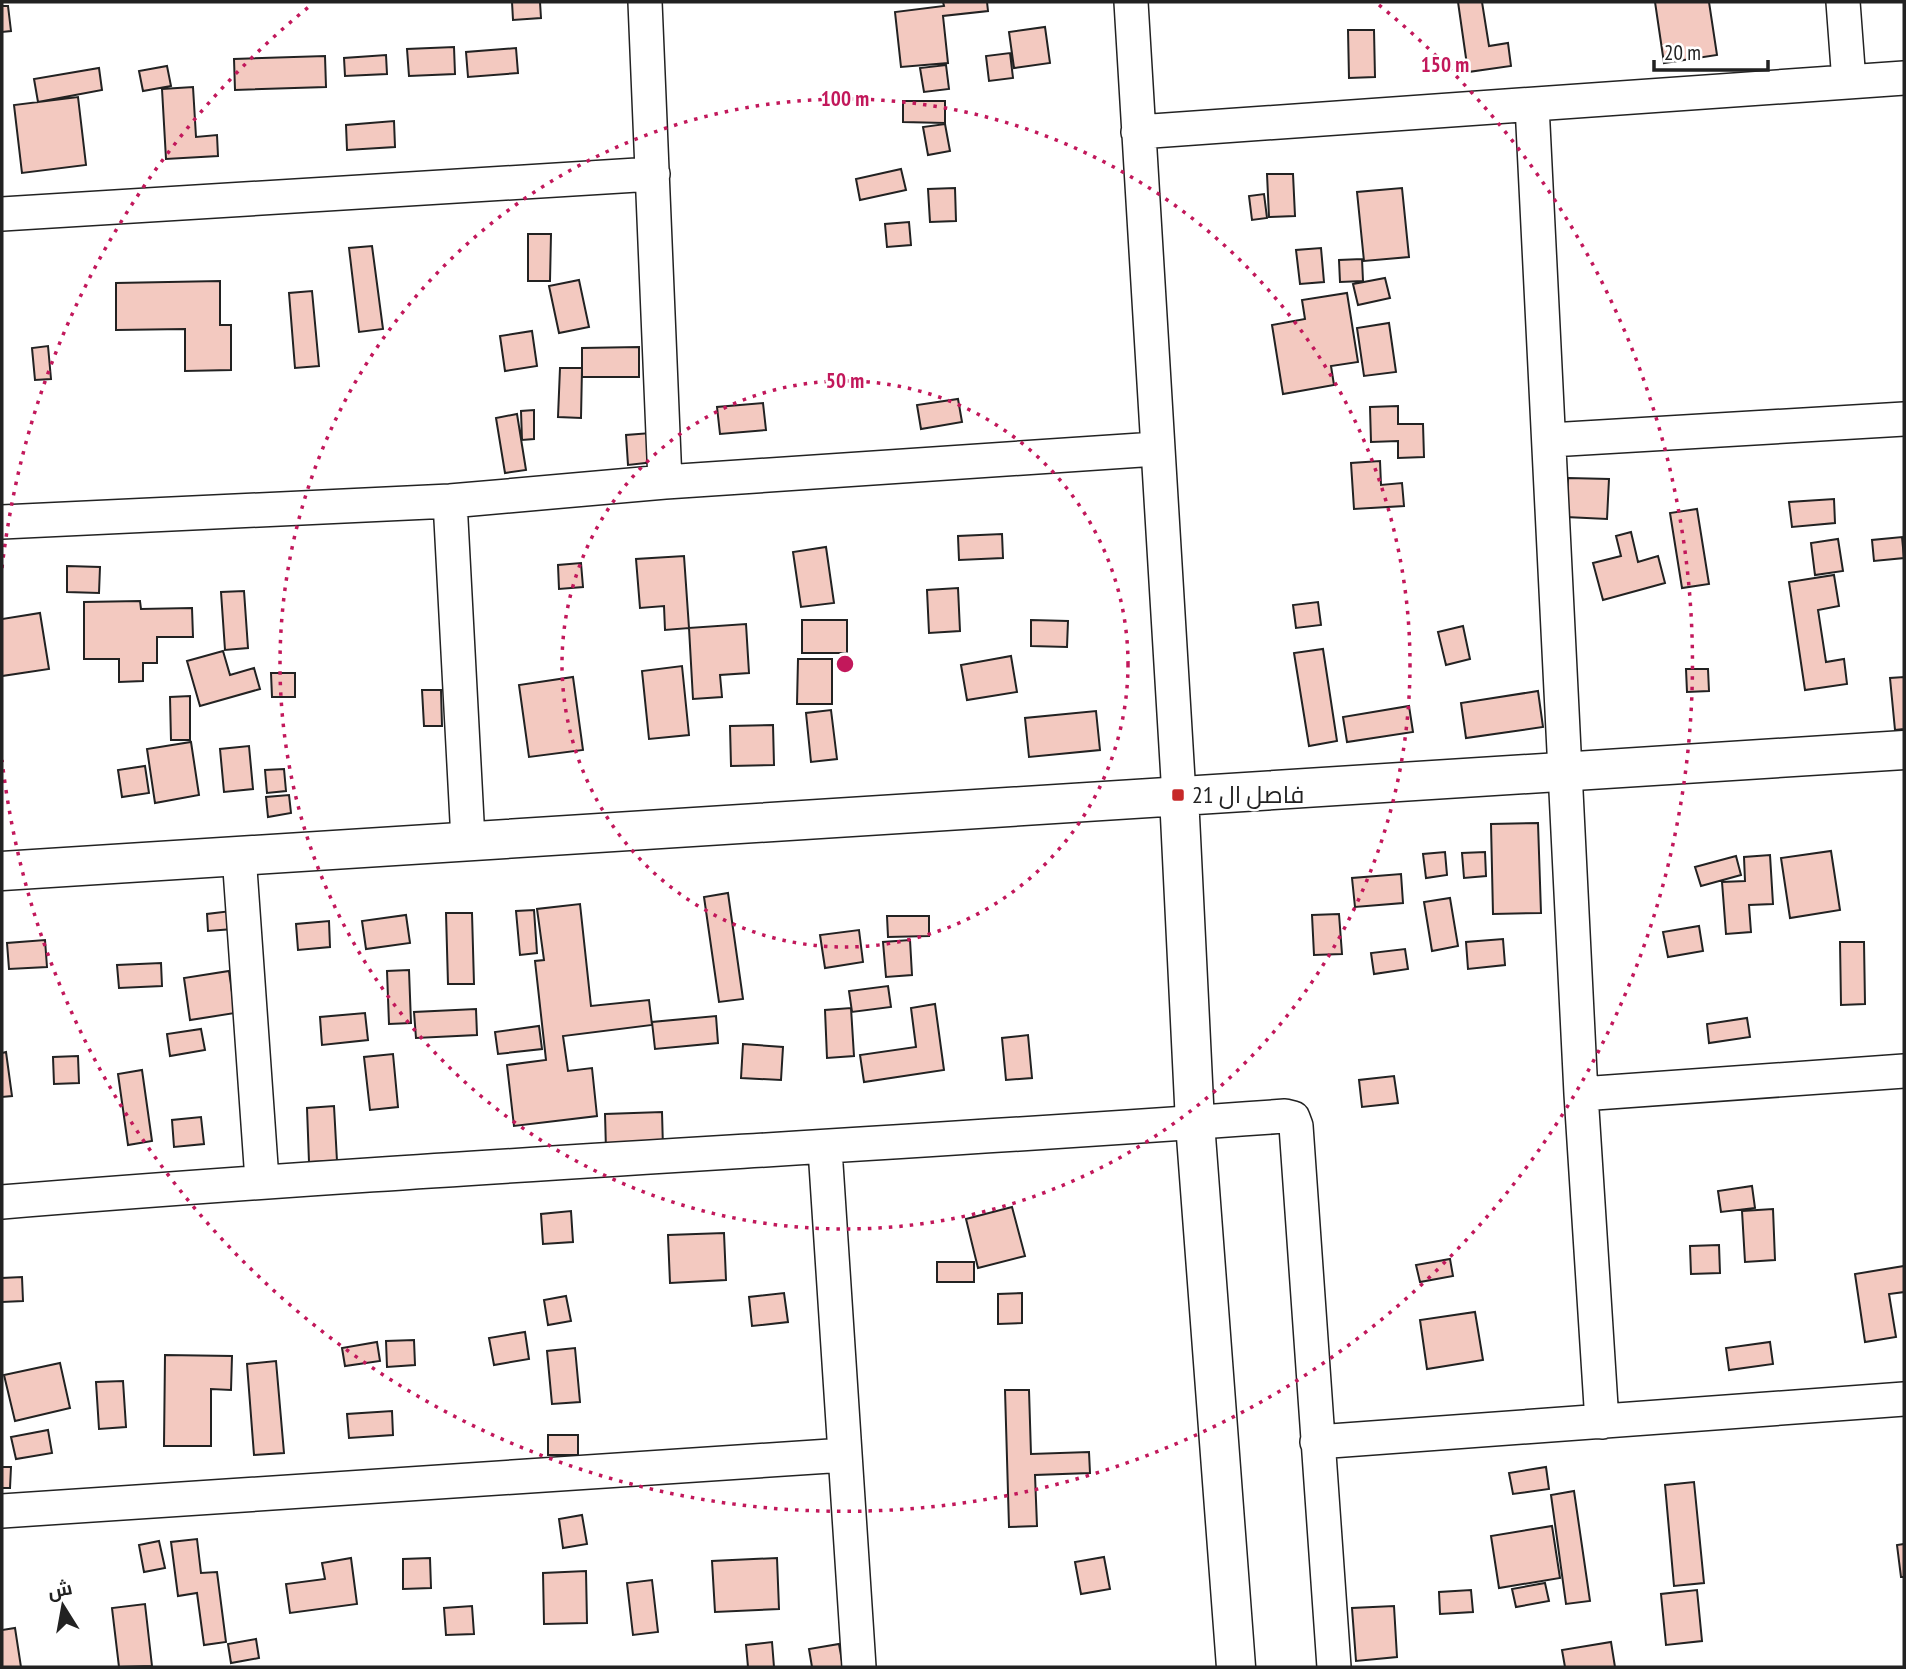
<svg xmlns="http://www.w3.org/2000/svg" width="1906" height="1669" font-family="'PT Sans Narrow',Cairo,sans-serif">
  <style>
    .building { fill: #f3c9c0; stroke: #222; stroke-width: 2 }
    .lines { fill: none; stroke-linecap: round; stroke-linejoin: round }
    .minor-casing { stroke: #222; stroke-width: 36 }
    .tertiary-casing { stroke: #222; stroke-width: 41 }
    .minor { stroke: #fff; stroke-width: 33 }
    .tertiary { stroke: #fff; stroke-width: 38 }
    .ring { fill: none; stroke: #c2185b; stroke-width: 3.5; stroke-dasharray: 3.5 7 }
    .poi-dot { fill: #c62828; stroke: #fff; stroke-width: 2.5 }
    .labels { text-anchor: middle; stroke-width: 5; stroke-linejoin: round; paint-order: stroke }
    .poi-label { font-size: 24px; fill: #222; stroke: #fff; text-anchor: start }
    .centre { fill: #c2185b; stroke: #fff; stroke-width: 3.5 }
    .ring-label { font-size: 21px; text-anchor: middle; font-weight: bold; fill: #c2185b; stroke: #fff; stroke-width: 5; stroke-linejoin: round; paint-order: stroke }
  </style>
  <rect width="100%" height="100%" fill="#fff"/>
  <path class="building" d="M512 2H540L541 18 513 20Z
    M943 2H987L988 11 943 16 948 63 901 67 895 12 944 6Z
    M1458 2H1482L1489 46 1508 43 1511 66 1468 72Z
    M1655 2H1709L1717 55 1664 63Z
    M2 6H8L11 31 2 32Z
    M1045 27 1050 63 1014 68 1009 32Z
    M1348 30H1374L1375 77 1349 78Z
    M454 47 455 74 409 76 407 49Z
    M516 48 518 73 468 77 466 52Z
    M1010 53 1013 78 989 81 986 56Z
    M386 55 387 74 345 76 344 58Z
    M325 56 326 87 235 90 234 59Z
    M946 65 949 89 924 92 920 68Z
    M167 66 171 86 143 91 139 71Z
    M99 68 102 90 38 102 34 79Z
    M193 87 196 137 217 135 218 156 166 159 162 89Z
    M78 97 86 165 22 173 14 105Z
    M903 101H945V123L903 122Z
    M394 121 395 147 347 150 346 125Z
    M945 124 950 151 928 155 923 127Z
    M901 169 906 190 860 200 856 179Z
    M1267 174H1293L1295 216 1269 217Z
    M955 188 956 221 930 222 928 189Z
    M1402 188 1409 257 1364 261 1357 192Z
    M1264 194 1267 218 1252 220 1249 196Z
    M909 222 911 245 887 247 885 224Z
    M528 234H551L550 281H528Z
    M372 246 383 329 359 332 349 248Z
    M1321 248 1324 282 1300 284 1296 250Z
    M1362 259 1363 281 1340 282 1339 260Z
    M1385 278 1390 298 1358 305 1353 284Z
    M579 280 589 327 559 333 549 286Z
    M220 281V325H231V370L185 371V329L116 330V283Z
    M312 291 319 366 295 368 289 293Z
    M1347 293 1358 362 1331 366 1334 385 1283 394 1272 325 1305 319 1302 300Z
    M1389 323 1396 372 1364 376 1357 328Z
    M532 331 537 366 505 371 500 336Z
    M48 346 51 379 35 380 32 348Z
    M639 347V377H582V348Z
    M560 368H582L581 418 558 417Z
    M958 399 962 422 921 429 917 405Z
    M763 403 766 430 720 434 717 407Z
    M1398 406V424H1423L1424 457 1398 458V441L1371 442 1370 407Z
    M534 410V439L522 440 521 411Z
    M517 414 526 470 505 473 496 418Z
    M651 433 654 462 628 465 626 435Z
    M1380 461 1381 485 1402 483 1404 506 1354 509 1351 463Z
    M1568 478 1609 479 1607 519 1566 517Z
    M1834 499 1835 523 1792 527 1789 502Z
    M1697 509 1709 584 1682 588 1670 513Z
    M1631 532 1638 562 1658 556 1665 583 1603 600 1593 563 1621 556 1616 536Z
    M1002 534 1003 558 959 560 958 536Z
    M1902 537 1904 558 1874 561 1872 540Z
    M1838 539 1843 571 1815 575 1811 543Z
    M826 547 834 603 801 607 793 552Z
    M684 556 689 628 746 624 749 673 720 675 722 697 693 699 689 628 665 630 664 606 640 608 636 559Z
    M581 563 583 587 559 589 558 565Z
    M67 566 100 567 99 593 67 592Z
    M1834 575 1839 606 1818 610 1826 662 1844 659 1847 684 1805 690 1789 582Z
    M958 588 960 631 929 633 927 590Z
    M244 591 248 648 225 650 221 592Z
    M140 601 141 609 192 608 193 637H157V663H143V681L119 682V659H84V602Z
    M1318 602 1321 625 1296 628 1293 605Z
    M40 613 49 669 2 676V619Z
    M802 620H847V653H802Z
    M1031 620 1068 621 1067 647 1031 646Z
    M1463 626 1470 659 1446 665 1438 632Z
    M1323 649 1337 741 1309 746 1294 653Z
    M223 651 230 675 254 668 260 689 200 706 187 661Z
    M1011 656 1017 692 967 700 961 665Z
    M798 659H832V704H797Z
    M682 666 689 735 649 739 642 671Z
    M1686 669H1708L1709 691 1687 692Z
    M271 673H295V697H272Z
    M573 677 583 750 529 757 519 685Z
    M1904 677V729L1895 730 1890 678Z
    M422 690H441L442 726H424Z
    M1538 691 1543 727 1466 738 1461 703Z
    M190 696V740H171L170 697Z
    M1409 706 1413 732 1347 742 1343 717Z
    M831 710 837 759 811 762 806 713Z
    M1096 711 1100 750 1029 757 1025 718Z
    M773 725 774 765 731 766 730 726Z
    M191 742 199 795 155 803 147 749Z
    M249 746 253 789 224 792 220 749Z
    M145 766 149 793 122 797 118 770Z
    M284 769 286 791 267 793 265 770Z
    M289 795 291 813 268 817 266 797Z
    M1538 823 1541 913 1493 914 1491 824Z
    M1831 851 1840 910 1790 918 1781 858Z
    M1445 852 1447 875 1426 878 1423 854Z
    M1485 852 1486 876 1464 878 1462 853Z
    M1770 855 1773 904 1749 905 1751 932 1726 934 1722 882 1745 881 1744 857Z
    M1736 856 1741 875 1701 886 1695 867Z
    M1401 874 1403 903 1355 907 1352 878Z
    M728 893 743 999 719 1002 704 897Z
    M1450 898 1458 946 1432 951 1424 902Z
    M580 904 591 1006 649 1000 652 1025 563 1036 568 1071 592 1068 597 1116 514 1126 507 1065 546 1060 535 961 544 960 537 909Z
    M534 910 537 953 520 955 516 911Z
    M231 911 233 929 208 931 207 914Z
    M446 913H472L474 984H448Z
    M1339 914 1342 954 1314 955 1312 915Z
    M406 915 410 943 366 949 362 921Z
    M887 916H929V936L888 937Z
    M329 921 330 947 298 950 296 924Z
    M1699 926 1703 951 1668 957 1663 932Z
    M859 930 863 962 825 968 820 935Z
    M1503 939 1505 965 1468 969 1466 942Z
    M45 940 47 967 9 969 7 943Z
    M910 940 912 975 886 977 883 942Z
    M1840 942H1864L1865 1004 1841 1005Z
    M1405 949 1408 969 1374 974 1371 953Z
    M161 963 162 986 119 988 117 965Z
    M409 970 411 1023 389 1024 387 971Z
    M229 971 235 1013 190 1020 184 978Z
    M888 986 891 1007 852 1012 849 991Z
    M935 1004 944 1070 864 1082 860 1055 916 1047 911 1008Z
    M851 1008 854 1056 827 1058 825 1010Z
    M476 1009 477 1035 416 1038 414 1012Z
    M365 1013 368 1040 322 1045 320 1017Z
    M716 1016 718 1043 655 1049 652 1022Z
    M1747 1018 1750 1037 1709 1043 1707 1024Z
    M539 1026 542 1049 498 1054 495 1032Z
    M201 1029 205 1050 170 1056 167 1034Z
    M1028 1035 1032 1078 1006 1080 1002 1038Z
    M743 1044 783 1047 781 1080 741 1078Z
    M6 1052 12 1096 2 1097V1053Z
    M393 1054 398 1107 370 1110 364 1057Z
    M78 1056 79 1083 54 1084 53 1057Z
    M142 1070 152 1141 128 1145 118 1074Z
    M1394 1076 1398 1103 1362 1107 1359 1080Z
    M334 1106 337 1161 309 1162 307 1108Z
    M662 1112 663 1148 606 1150 605 1114Z
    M201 1117 204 1144 174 1147 172 1120Z
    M1752 1186 1755 1208 1721 1212 1718 1191Z
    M1012 1207 1025 1256 978 1268 966 1219Z
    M1773 1209 1775 1260 1745 1262 1742 1211Z
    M571 1211 573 1242 543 1244 541 1214Z
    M724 1233 726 1280 670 1283 668 1235Z
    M1719 1245 1720 1273 1691 1274 1690 1246Z
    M1450 1259 1453 1276 1420 1282 1416 1265Z
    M937 1262H974V1282H937Z
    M1904 1266V1292L1889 1294 1896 1337 1865 1342 1855 1274Z
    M22 1277 23 1301 2 1302V1278Z
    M784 1293 788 1322 752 1326 749 1297Z
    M1022 1293V1323L998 1324V1294Z
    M566 1296 571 1321 548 1325 544 1300Z
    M1475 1312 1483 1360 1427 1369 1420 1320Z
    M525 1332 529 1359 494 1365 489 1338Z
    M414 1340 415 1365 387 1367 386 1341Z
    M377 1342 380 1361 345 1366 342 1348Z
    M1770 1342 1773 1364 1729 1370 1726 1348Z
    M575 1348 580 1402 552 1404 547 1351Z
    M165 1355 232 1356 231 1390 211 1389V1446H164Z
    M276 1361 284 1453 254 1455 247 1364Z
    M60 1363 70 1408 15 1421 4 1375Z
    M123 1381 126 1427 99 1429 96 1382Z
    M1005 1390H1029L1031 1454 1089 1452 1090 1473 1035 1475 1037 1526 1009 1527Z
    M392 1411 393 1435 349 1438 347 1414Z
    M48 1430 52 1453 16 1459 11 1437Z
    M548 1435H578V1455H548Z
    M2 1467H11L10 1488H2Z
    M1546 1467 1549 1489 1513 1494 1509 1473Z
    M1694 1482 1704 1583 1674 1586 1665 1485Z
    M1574 1491 1590 1601 1566 1604 1551 1495Z
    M582 1515 587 1544 563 1548 559 1519Z
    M1552 1526 1560 1578 1499 1588 1491 1536Z
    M197 1539 201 1573 217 1572 226 1642 204 1645 197 1593 178 1596 171 1542Z
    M159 1541 165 1568 144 1572 139 1545Z
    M1904 1544V1577H1901L1897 1545Z
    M1104 1557 1110 1589 1081 1594 1075 1562Z
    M351 1558 357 1604 290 1613 286 1584 325 1579 322 1563Z
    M430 1558 431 1588 403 1589V1559Z
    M777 1558 779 1609 715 1612 712 1561Z
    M586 1571 587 1623 544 1624 543 1573Z
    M652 1580 658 1632 633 1635 627 1583Z
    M1545 1583 1549 1601 1516 1607 1512 1589Z
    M1471 1590 1473 1612 1440 1614 1439 1592Z
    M1697 1590 1702 1641 1666 1645 1661 1594Z
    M145 1604 152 1666 119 1667 112 1608Z
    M472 1606 474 1634 446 1635 444 1608Z
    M1394 1606 1397 1657 1356 1661 1352 1608Z
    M15 1628 21 1667H2V1630Z
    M256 1639 259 1658 231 1663 228 1644Z
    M772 1642 774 1667H748L746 1645Z
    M1611 1642 1615 1667H1565L1562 1650Z
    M839 1644 843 1667H812L809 1649Z"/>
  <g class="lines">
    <defs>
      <path id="minor" d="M645 2 665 482
        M1131 2 1179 796
        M1843 2 1849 82
        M1532 105 1581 1094 1602 1422
        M1138 132 1904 78
        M2 214 653 174
        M1550 440 1904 419
        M450 501 468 840
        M2 522 450 501 665 482 1156 449
        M239 855 262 1180
        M1581 1094 1904 1071
        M825 1149 859 1667
        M2 1202C429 1167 857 1147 1285 1116L1293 1118 1296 1126 1334 1667
        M1317 1442 1904 1399
        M2 1511 845 1455"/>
      <path id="tertiary" d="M1179 796 1195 1123 1236 1667
        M2 871 1904 750"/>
    </defs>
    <use href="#minor" class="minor-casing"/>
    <use href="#tertiary" class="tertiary-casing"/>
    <use href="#minor" class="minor"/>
    <use href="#tertiary" class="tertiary"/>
  </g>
  <g class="ring">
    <circle cx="845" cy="664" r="283"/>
    <circle cx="845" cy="664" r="565"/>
    <path d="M2 568A848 848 0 0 1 311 5M1379 5A848 848 0 1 1 2 760"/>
  </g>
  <rect class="poi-dot" x="1171" y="788" width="14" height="14" rx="3.5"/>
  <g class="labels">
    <g class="poi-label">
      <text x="1192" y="803">فاصل ال 21</text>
    </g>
  </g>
  <circle cx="845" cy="664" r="10" class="centre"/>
  <g class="ring-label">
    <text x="1445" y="72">150 m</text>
    <text x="845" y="106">100 m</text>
    <text x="845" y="388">50 m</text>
  </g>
  <rect width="1906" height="1669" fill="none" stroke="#222222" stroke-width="7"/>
  <g transform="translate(63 1606) rotate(349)" stroke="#ffffff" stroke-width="5" paint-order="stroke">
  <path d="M0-5L12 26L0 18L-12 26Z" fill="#222222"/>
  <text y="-10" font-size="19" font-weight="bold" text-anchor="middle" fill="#222222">ش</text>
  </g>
  <path d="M1654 60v10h114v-10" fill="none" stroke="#222222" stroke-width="3.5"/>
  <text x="1664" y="60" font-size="21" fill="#222222" stroke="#ffffff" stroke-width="5" paint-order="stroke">20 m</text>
</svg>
